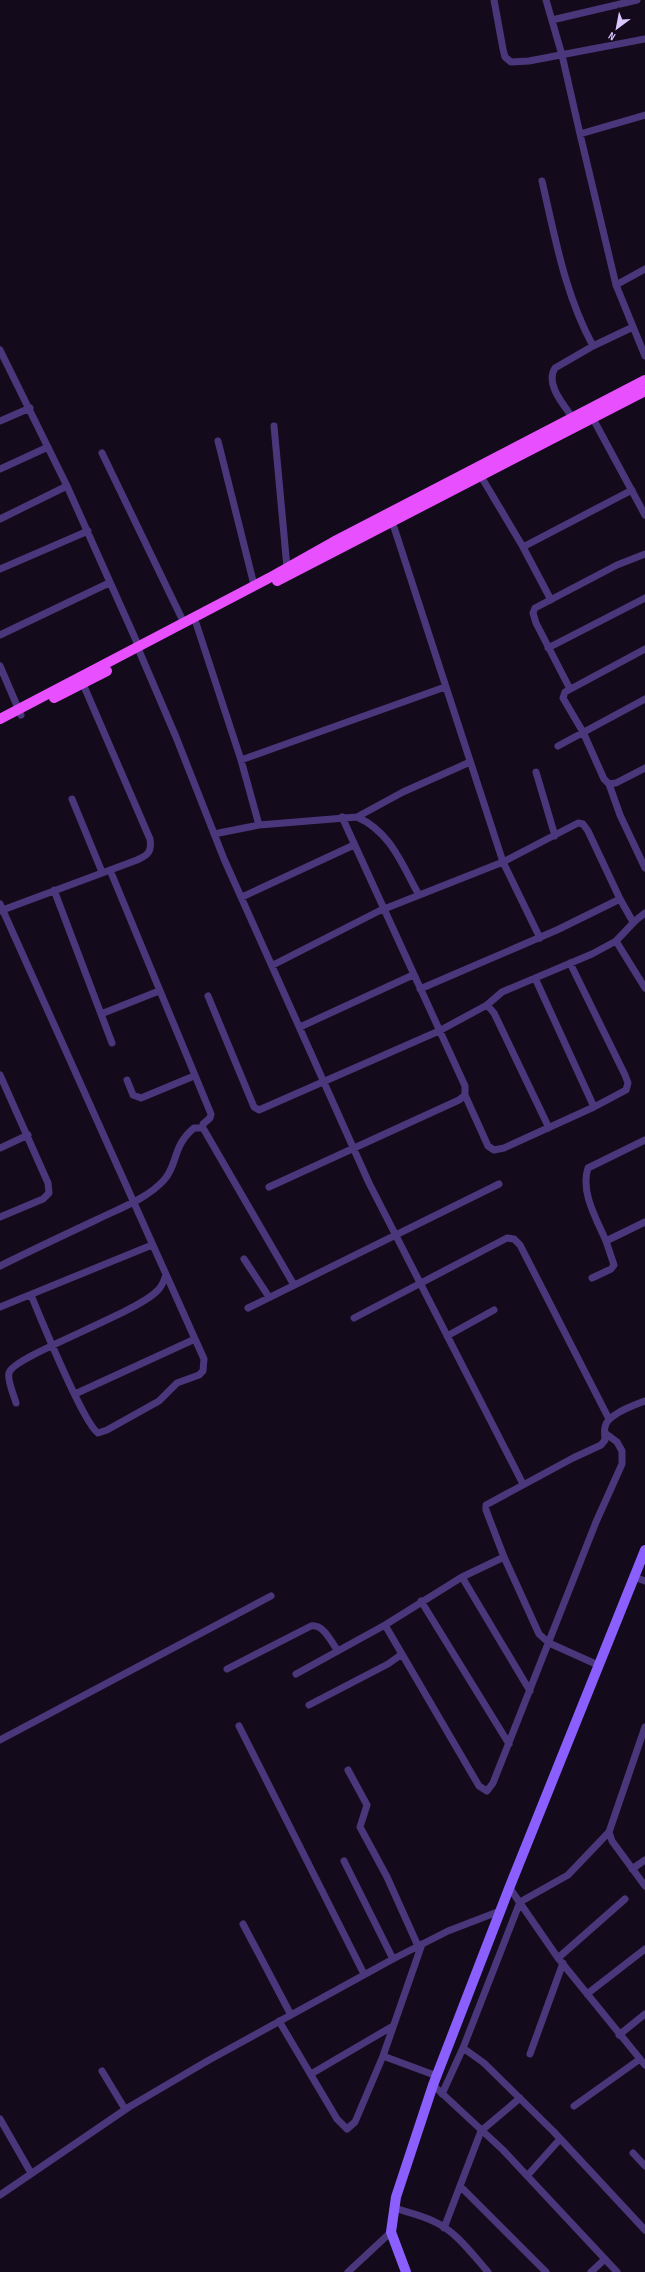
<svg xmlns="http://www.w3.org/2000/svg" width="645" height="2272" font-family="'Sofia Sans Condensed',sans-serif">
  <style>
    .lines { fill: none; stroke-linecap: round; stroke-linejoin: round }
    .street { stroke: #4a377b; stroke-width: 7 }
    .secondary { stroke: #8b5ffe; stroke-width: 10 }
    .primary { stroke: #e84ffe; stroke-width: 10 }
  </style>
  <rect width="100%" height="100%" fill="#130b1c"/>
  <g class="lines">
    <path class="street" d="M494 0 503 49 505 57 511 62 529 61 645 39
      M546 0 562 55 580 134 645 115
      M552 20 637 0
      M580 134 616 285 645 356
      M542 181C555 237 565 295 593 346
      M616 285 645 269
      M0 350 67 486 139 647 140 653 176 737 224 859 369 1183 523 1484
      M591 415 645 515
      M573 418C563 404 545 384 555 368L593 346 633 327
      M0 421 30 408
      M274 426 287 568
      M218 441 254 585
      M102 453 184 623
      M0 469 48 447
      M479 473 523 547 551 600
      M391 518 503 862 540 938
      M0 519 67 486
      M523 547 632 490
      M0 569 88 531
      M196 623 241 760 259 825
      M0 635 109 583
      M548 648 645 598
      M645 649 565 692 563 698 583 732 604 779 609 784 616 783 645 768
      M0 666 21 715
      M570 689 536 623 533 613 535 608 617 565 645 554
      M558 746 645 699
      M241 760 445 687
      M536 772 555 836
      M609 784 620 815 645 868
      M72 799 102 872
      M357 817 403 792 470 762
      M214 834 259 825 357 817C391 832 402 865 419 895
      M110 870 211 1114 210 1118 203 1124V1128L294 1285
      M54 890 112 1043
      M242 897 354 845
      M0 904 204 1359 203 1371 199 1375 177 1383 159 1401 107 1430 98 1433C84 1424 40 1317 31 1295
      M0 911 137 860C148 855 152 852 150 839L83 684
      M616 941 645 988
      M273 965 379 911 503 862 578 823 583 824 588 831 620 899 633 922
      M535 978 594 1107
      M420 989 557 930 620 899
      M208 996 254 1107 259 1110 439 1031 487 1005 502 992 592 954 616 941 636 920 645 913
      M487 1005 494 1013 549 1128
      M101 1014 159 991
      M300 1027 413 975
      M0 1075 48 1183 49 1193 43 1199 0 1217
      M127 1080 133 1095 141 1098 194 1076
      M465 1095 488 1146 494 1150 504 1148 594 1107 626 1090 628 1083 625 1075 570 963
      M0 1148 28 1135
      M269 1187 459 1100 465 1095V1086L342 817
      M606 1241C597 1220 580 1192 588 1168L645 1140
      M244 1259 269 1297
      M0 1266C32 1250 64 1235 96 1220 118 1209 147 1199 164 1180 178 1165 172 1146 194 1128H203
      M592 1278 611 1269 614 1265 606 1241 645 1222
      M0 1307 152 1245
      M248 1308 499 1184
      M354 1318 507 1238 514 1239 520 1245 609 1419
      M447 1336 494 1310
      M75 1394 195 1339
      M16 1403C14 1395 7 1381 9 1373 13 1356 135 1314 157 1291 162 1287 164 1281 166 1275
      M462 1577 530 1691
      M634 1577 645 1581
      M421 1601 509 1744
      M385 1625 479 1786 487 1791 493 1783 596 1522 622 1464V1451L617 1442 605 1433
      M598 1665 549 1643 539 1634 504 1557 486 1510V1505L573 1458 601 1445 605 1440C605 1436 604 1431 605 1427 607 1414 635 1405 645 1401
      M227 1669 311 1626C324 1624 331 1642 338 1651
      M296 1674 385 1625 462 1577 504 1557
      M309 1705 388 1664 402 1654
      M239 1726 364 1974
      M645 1727 609 1832 612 1841 645 1886
      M0 1740 271 1596
      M348 1770 367 1805 360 1827 387 1877 418 1946
      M344 1861 393 1959
      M632 1869 645 1860
      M509 1887 558 1958 645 2065
      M243 1924 291 2015
      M558 1958 625 1899
      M587 1994 645 1949
      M279 2021 337 2119 347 2129 355 2122 383 2056 422 1944
      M619 2035 645 2014
      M463 2048 484 2063 553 2131 645 2230
      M530 2054 563 1963
      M383 2056 437 2076
      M102 2071 125 2109
      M311 2074 393 2026
      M433 2085 503 2150 617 2272
      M442 2094 463 2048 520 1902 568 1875 609 1832
      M574 2106 640 2059
      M0 2119 31 2173
      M633 2153 645 2166
      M527 2176 560 2139
      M460 2186 546 2272
      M0 2195 129 2107 209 2060 393 1959 448 1931 500 1911
      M394 2208C407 2212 421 2215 433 2221 456 2231 472 2254 488 2272
      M444 2228 481 2131 520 2098
      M348 2272 391 2232
      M591 2272 605 2259"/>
    <path class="secondary" d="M406 2272 391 2232 396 2197 433 2085 508 1891 645 1550"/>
    <path class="primary" d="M277 581 645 391
      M54 698 107 671
      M0 719 269 578 333 542 645 380"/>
  </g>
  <g transform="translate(617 28) rotate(212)" stroke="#130b1c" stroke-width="3" paint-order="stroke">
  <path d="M0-3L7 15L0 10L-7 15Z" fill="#dbc7ff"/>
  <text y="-6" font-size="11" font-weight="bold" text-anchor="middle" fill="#dbc7ff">N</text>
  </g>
</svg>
